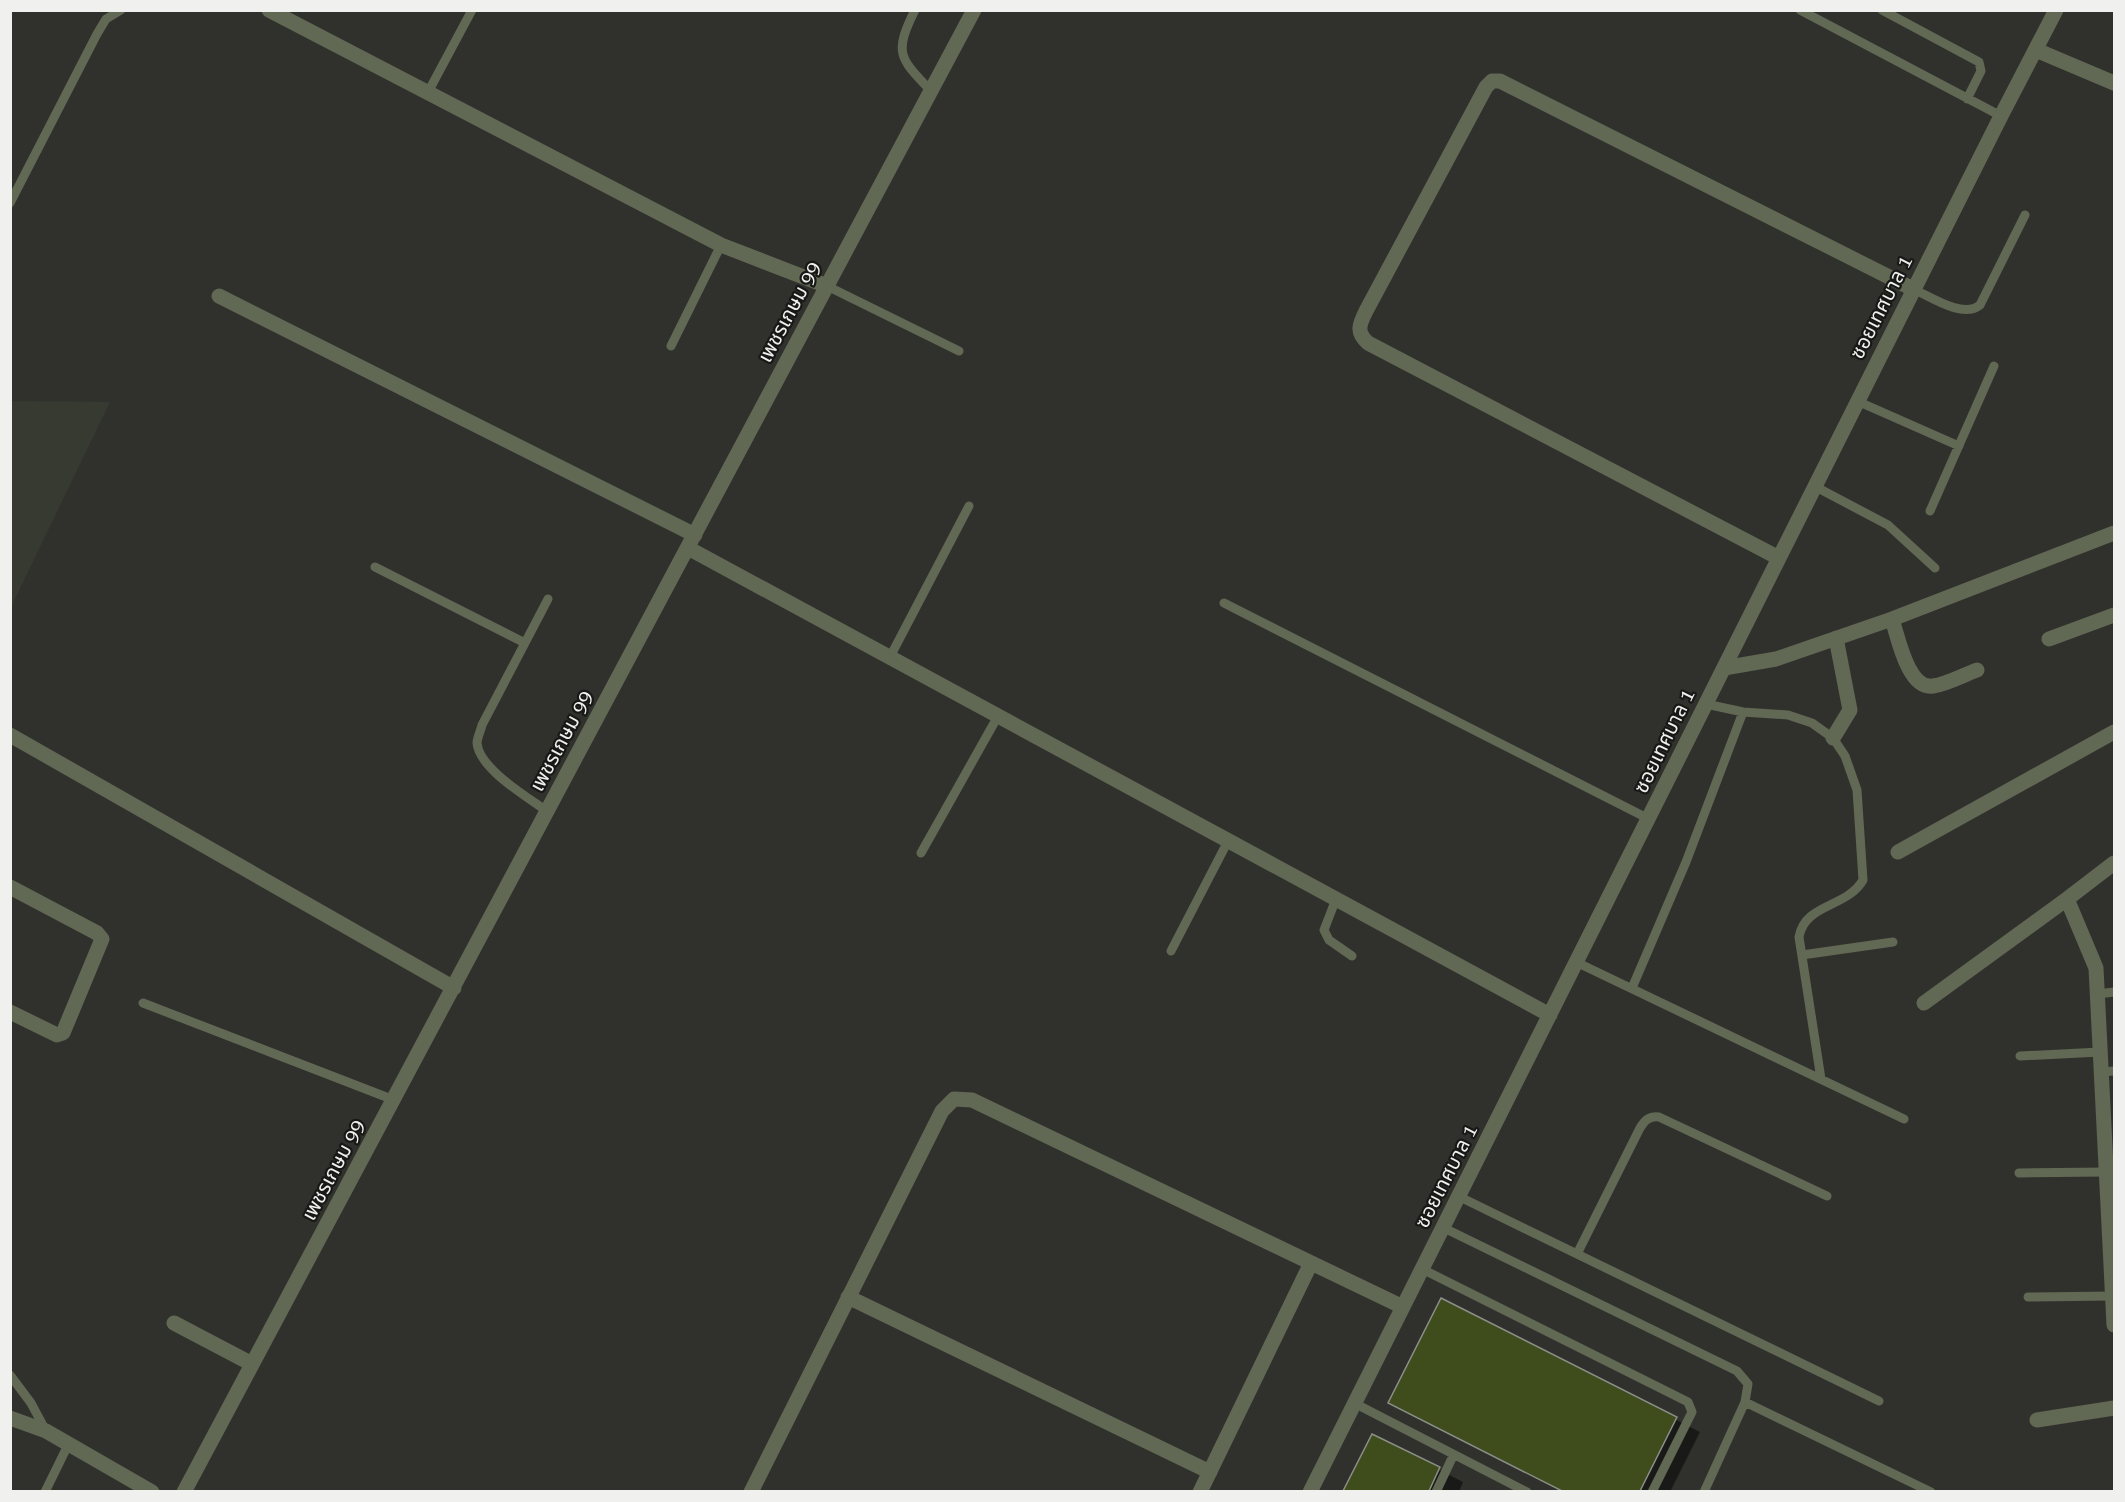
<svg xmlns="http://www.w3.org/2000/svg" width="2125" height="1502" font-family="'Roboto Serif','Noto Sans Thai',serif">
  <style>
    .built { fill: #373a30 }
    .shadow { fill: #0007 }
    .building { fill: #3f4d1c; stroke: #8c8e89; stroke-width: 1.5 }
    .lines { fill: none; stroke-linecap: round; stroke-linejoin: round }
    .service { stroke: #616853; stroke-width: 9 }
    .minor { stroke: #616853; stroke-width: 15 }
    .labels { text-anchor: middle; stroke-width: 4.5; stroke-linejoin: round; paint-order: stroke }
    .street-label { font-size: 20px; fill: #f0f1ee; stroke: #181917 }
  </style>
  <rect width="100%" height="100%" fill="#30312d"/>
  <path class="built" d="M11 401 110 402 11 607 10 401Z"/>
  <path class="shadow" d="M1442 1300 1700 1432 1670 1492H1562L1390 1403Z
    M1373 1436 1463 1482 1459 1492H1345Z"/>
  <path class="building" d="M1441 1298 1677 1417 1640 1491H1562L1388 1403Z
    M1372 1434 1440 1467 1429 1491H1343Z"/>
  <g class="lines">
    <path class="service" d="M915 10C893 54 900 58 931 91
      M1800 10 2001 116
      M1882 10 1979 62 1981 71 1967 99
      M427 94 472 10
      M10 203 97 34 106 19 121 10
      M827 286 959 351
      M1913 289C1931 297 1963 319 1980 305L2025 215
      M671 346 721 245
      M1857 401 1959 446
      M1816 487 1888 525 1935 568
      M1930 511 1994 366
      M375 567 525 643
      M1224 603 1649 819
      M890 657 969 506
      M1706 704 1743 712 1788 715 1812 723 1833 738 1845 756 1857 790 1863 880C1847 908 1805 903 1799 937L1821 1079
      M548 812C529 798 479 769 477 743 477 738 481 730 482 725L548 599
      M921 853 998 716
      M1336 899 1324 930 1329 940 1352 956
      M1171 951 1228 841
      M1802 955 1893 942
      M1576 962 1904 1119
      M1632 988 1686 862 1743 712
      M2098 994 2114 992
      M143 1003 394 1100
      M2020 1056 2100 1052
      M2102 1072 2114 1071
      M2019 1173 2107 1172
      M1460 1197 1879 1401
      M1444 1228 1737 1371 1748 1384 1745 1402
      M1577 1254 1640 1128C1645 1120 1649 1116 1659 1117L1827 1196
      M1422 1269 1688 1402 1692 1412 1652 1492
      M2028 1297 2113 1296
      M10 1375 31 1403 46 1431
      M1354 1403 1527 1492
      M45 1492 69 1443
      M1436 1492 1453 1456
      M1704 1492 1745 1402 1931 1492"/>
    <path class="minor" d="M269 10 721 245 827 286
      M2036 50 2114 83
      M219 296 695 535
      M688 548 1550 1015
      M1779 558 1368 343C1356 332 1359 325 1366 311L1486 87 1492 81H1500L1913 289
      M1892 619C1898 637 1908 690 1933 686 1947 684 1963 675 1977 670
      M2049 639 2114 615
      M1724 668 1776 659 1892 619 2114 533
      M10 735 454 988
      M1833 738 1850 710 1836 638
      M1898 852 2114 732
      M2114 863 2067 899 2096 968 2114 1325
      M10 887 97 933 102 939 63 1033 57 1035 10 1012
      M1924 1003 2067 899
      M848 1297 1210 1472
      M174 1323 252 1364
      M10 1418 46 1431 152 1492
      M2037 1420 2114 1408
      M184 1492 974 10
      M751 1492 942 1111 954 1099 972 1100 1403 1307
      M1200 1492 1311 1263
      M1310 1492 2001 116 2056 10"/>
  </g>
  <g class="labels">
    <g class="street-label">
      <text transform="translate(1881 307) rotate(-63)" y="7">ซอยเทศบาล 1</text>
      <text transform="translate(789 312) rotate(-62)" y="7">เพชรเกษม 99</text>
      <text transform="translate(561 741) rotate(-62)" y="7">เพชรเกษม 99</text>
      <text transform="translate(1664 741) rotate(-64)" y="7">ซอยเทศบาล 1</text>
      <text transform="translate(333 1170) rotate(-62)" y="7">เพชรเกษม 99</text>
      <text transform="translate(1446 1176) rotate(-63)" y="7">ซอยเทศบาล 1</text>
    </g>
  </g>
  <rect width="2125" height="1502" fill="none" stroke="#f0f1ee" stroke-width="24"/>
</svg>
